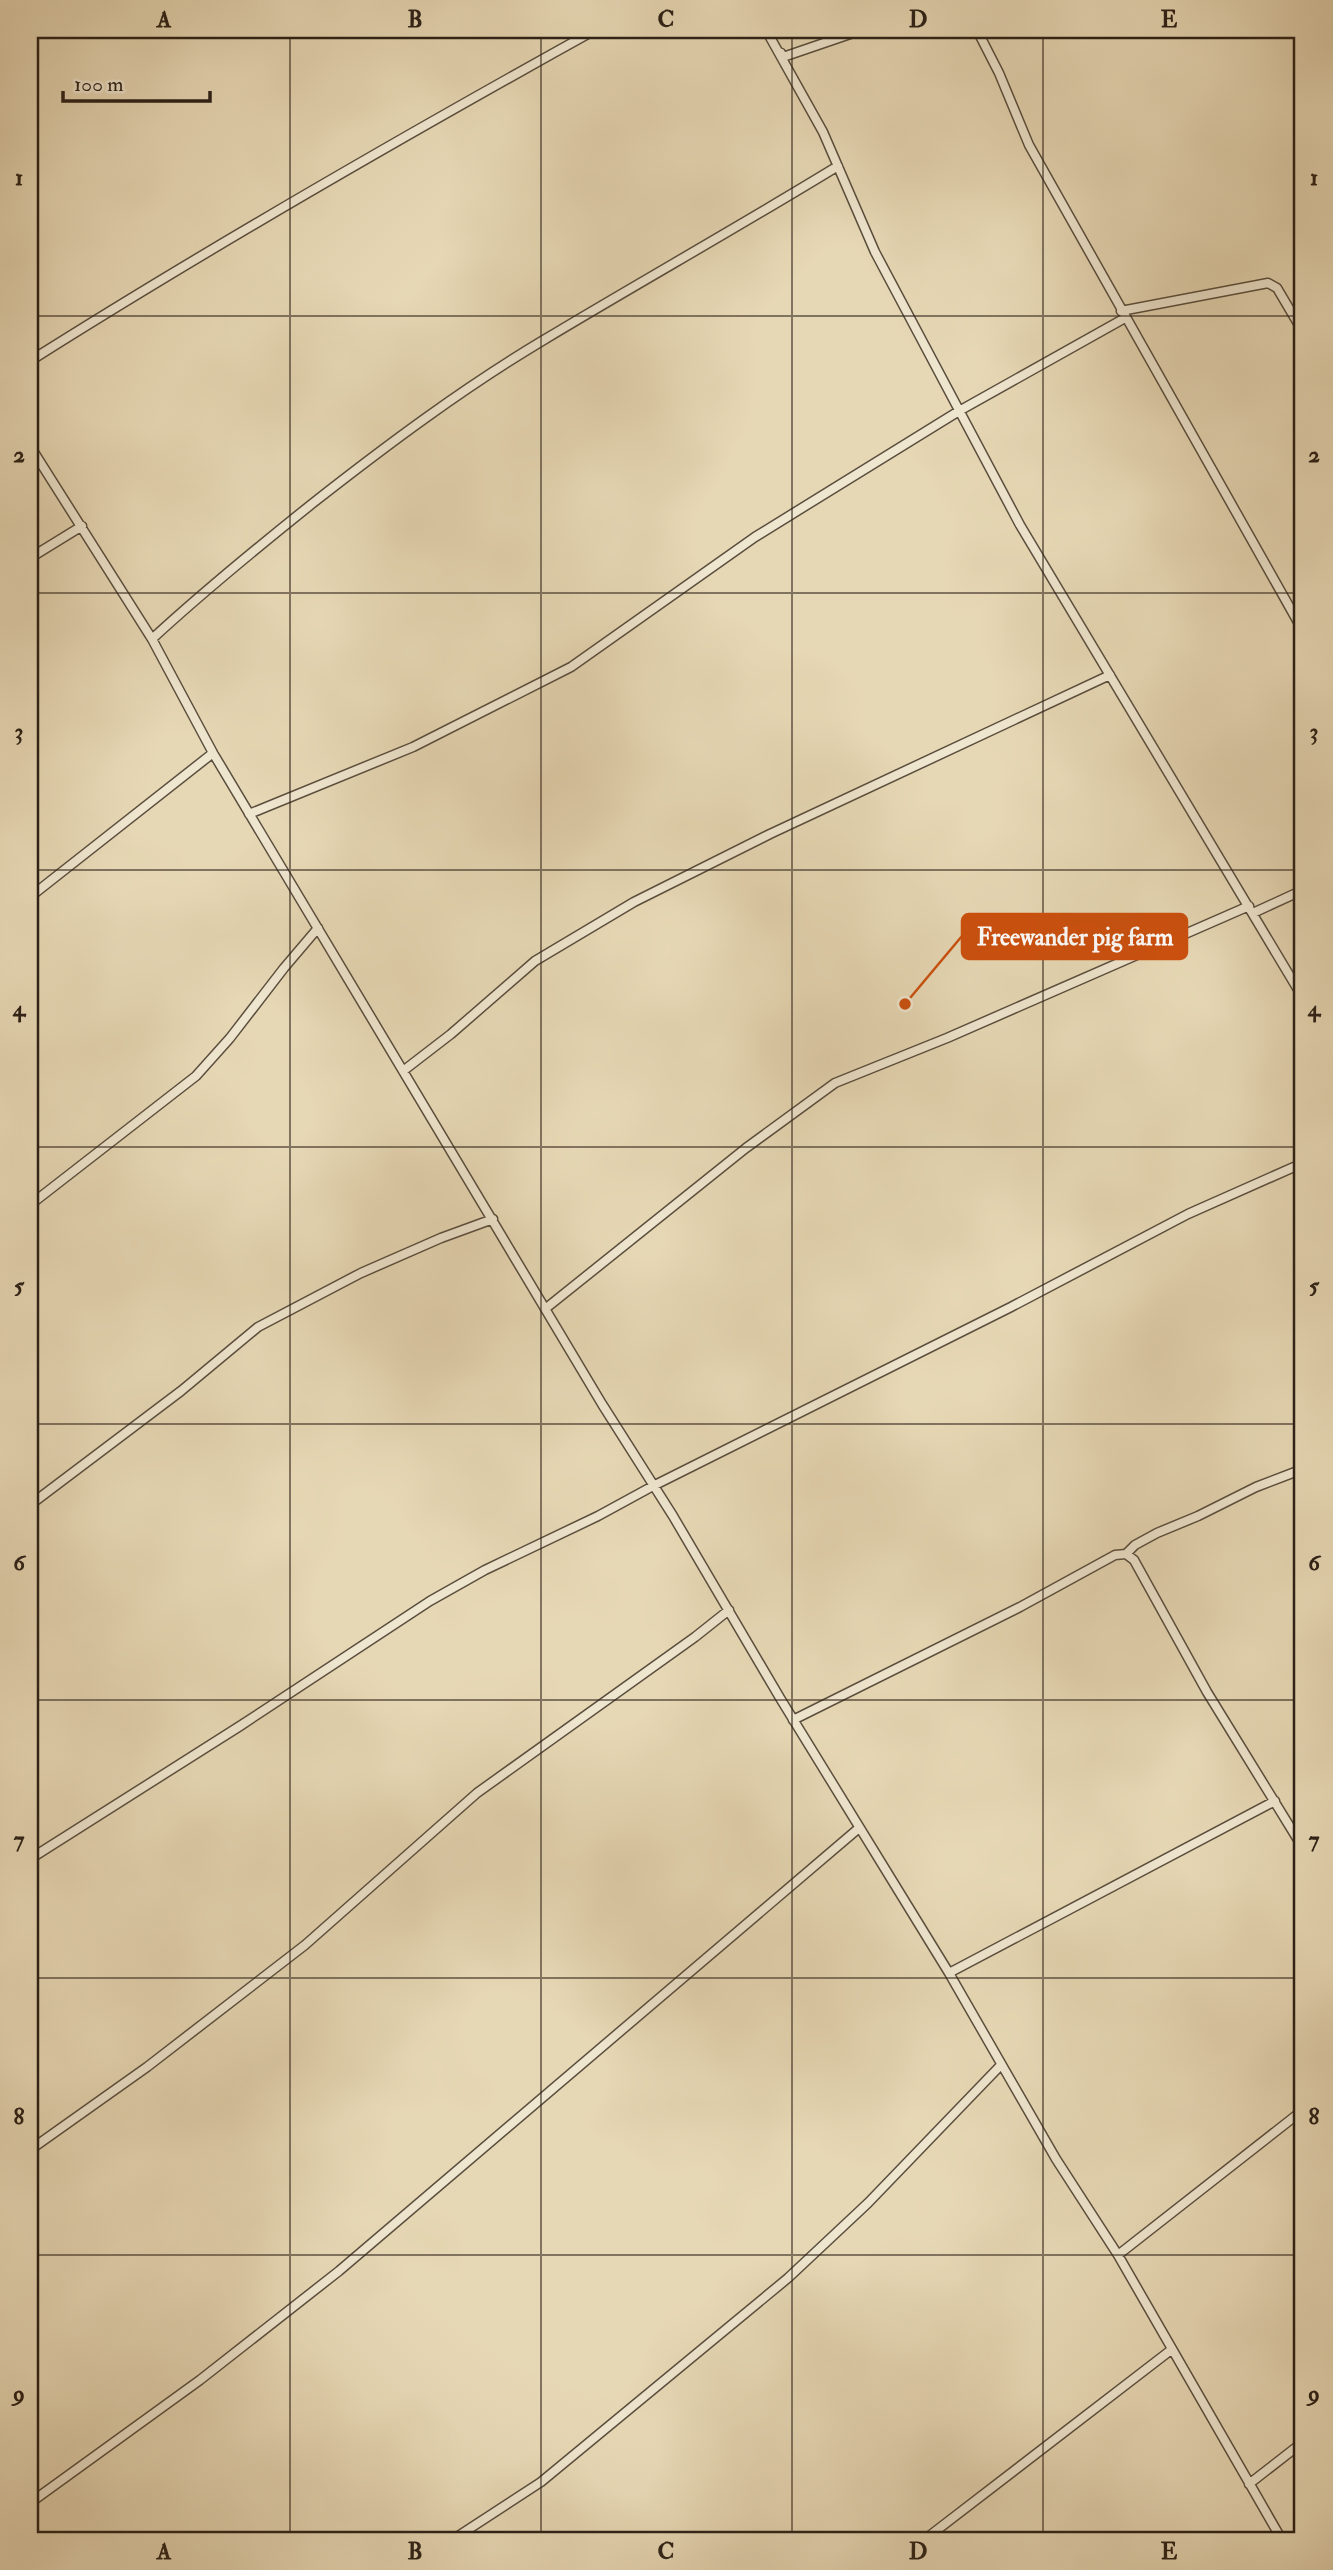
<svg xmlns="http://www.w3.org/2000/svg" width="1333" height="2570" font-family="'IM FELL Double Pica',serif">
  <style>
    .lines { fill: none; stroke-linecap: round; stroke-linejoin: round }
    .street-casing { stroke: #5a4e3e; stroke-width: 11 }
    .street { stroke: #efe6cf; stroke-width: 8 }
    .grid { fill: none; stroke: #2b2017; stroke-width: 2; stroke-opacity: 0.55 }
    .leader { fill: none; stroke: #cc500e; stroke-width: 2.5 }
    .callout-dot { fill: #cc500e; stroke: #efe6cf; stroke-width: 2.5 }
    .callout { fill: #cc500e; stroke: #cc500e; stroke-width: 2.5 }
    .callout-label { font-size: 24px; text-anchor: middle; font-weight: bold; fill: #fff }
    .neatline { fill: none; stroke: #2b2017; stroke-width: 2.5 }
    .grid-label { font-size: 23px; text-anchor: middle; font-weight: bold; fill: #2b2017 }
  </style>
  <rect width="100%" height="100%" fill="#e7d8b5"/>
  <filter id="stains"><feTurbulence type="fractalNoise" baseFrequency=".00286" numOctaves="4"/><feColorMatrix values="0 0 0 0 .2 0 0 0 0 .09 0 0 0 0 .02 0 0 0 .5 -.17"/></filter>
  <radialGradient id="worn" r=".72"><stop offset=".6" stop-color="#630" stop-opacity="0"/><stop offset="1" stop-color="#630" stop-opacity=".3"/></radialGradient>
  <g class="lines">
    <defs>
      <path id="street" d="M766 30 823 132 875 252 1020 525 1303 998
        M977 30 999 73 1029 145 1303 631
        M30 31 31 30
        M781 53 783 57 862 30
        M1121 311 1268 283 1277 288 1303 332
        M30 361C215 244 404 136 595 30
        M30 446 152 639 213 753 602 1404 673 1516 780 1698 949 1973 1056 2159 1118 2255 1282 2540
        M30 558 82 526
        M152 639C204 591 258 547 313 503 387 445 462 389 542 341 640 282 740 226 838 166
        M249 814 413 747 571 667 755 537 959 411 1125 318
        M30 897 213 753
        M1253 913 1303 890
        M403 1071 451 1034 535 961 634 902 770 834 1110 675
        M30 1205 196 1076 230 1038 284 968 318 928
        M545 1309 746 1148 835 1083 947 1038 1249 906
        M30 1505 181 1391 258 1327 361 1273 441 1238 493 1219
        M1126 1554 1135 1545 1157 1533 1198 1516 1256 1487 1303 1469
        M793 1720 1020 1607 1115 1555 1126 1554 1134 1560 1207 1692 1303 1848
        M30 1859 240 1726 430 1601 485 1570 598 1516 653 1486 1011 1307 1188 1214 1303 1163
        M949 1973 1275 1801
        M30 2150 147 2067 305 1945 477 1793 695 1637 729 1610
        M1118 2255 1303 2110
        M1249 2484 1303 2442
        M30 2503 200 2380 339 2271 859 1828
        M452 2540 541 2482 788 2278 868 2203 1001 2065
        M924 2540 1171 2350"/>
    </defs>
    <use href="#street" class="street-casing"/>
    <use href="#street" class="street"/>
  </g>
  <path class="grid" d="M290 30V2540M541 30V2540M792 30V2540M1043 30V2540M30 316H1303M30 593H1303M30 870H1303M30 1147H1303M30 1424H1303M30 1700H1303M30 1978H1303M30 2255H1303"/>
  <path class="leader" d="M905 1004L962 936"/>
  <circle class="callout-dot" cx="905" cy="1004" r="7"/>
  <rect class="callout" x="962" y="914" width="225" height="45" rx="7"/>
  <g class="callout-label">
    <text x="1075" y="945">Freewander pig farm</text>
  </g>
  <rect width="1333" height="2570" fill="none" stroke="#e7d8b5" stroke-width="77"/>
  <path d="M63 91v10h147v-10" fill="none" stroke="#2b2017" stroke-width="3.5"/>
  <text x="74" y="91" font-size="21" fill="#2b2017" stroke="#efe6cf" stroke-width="5" paint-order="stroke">100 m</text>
  <rect x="38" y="38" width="1256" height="2494" class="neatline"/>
  <g class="grid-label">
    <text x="164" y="27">A</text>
    <text x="415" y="27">B</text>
    <text x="666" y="27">C</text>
    <text x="918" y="27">D</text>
    <text x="1169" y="27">E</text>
    <text x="19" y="185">1</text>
    <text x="1314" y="185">1</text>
    <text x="19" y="462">2</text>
    <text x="1314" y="462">2</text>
    <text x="19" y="739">3</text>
    <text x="1314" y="739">3</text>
    <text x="19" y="1016">4</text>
    <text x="1314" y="1016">4</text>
    <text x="19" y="1293">5</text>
    <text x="1314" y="1293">5</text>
    <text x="19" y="1570">6</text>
    <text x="1314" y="1570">6</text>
    <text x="19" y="1847">7</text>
    <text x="1314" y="1847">7</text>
    <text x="19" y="2124">8</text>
    <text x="1314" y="2124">8</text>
    <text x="19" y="2401">9</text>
    <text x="1314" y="2401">9</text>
    <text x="164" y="2559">A</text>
    <text x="415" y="2559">B</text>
    <text x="666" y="2559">C</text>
    <text x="918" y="2559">D</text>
    <text x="1169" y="2559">E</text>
  </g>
  <rect width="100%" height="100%" filter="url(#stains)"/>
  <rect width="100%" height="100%" fill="url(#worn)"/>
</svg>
